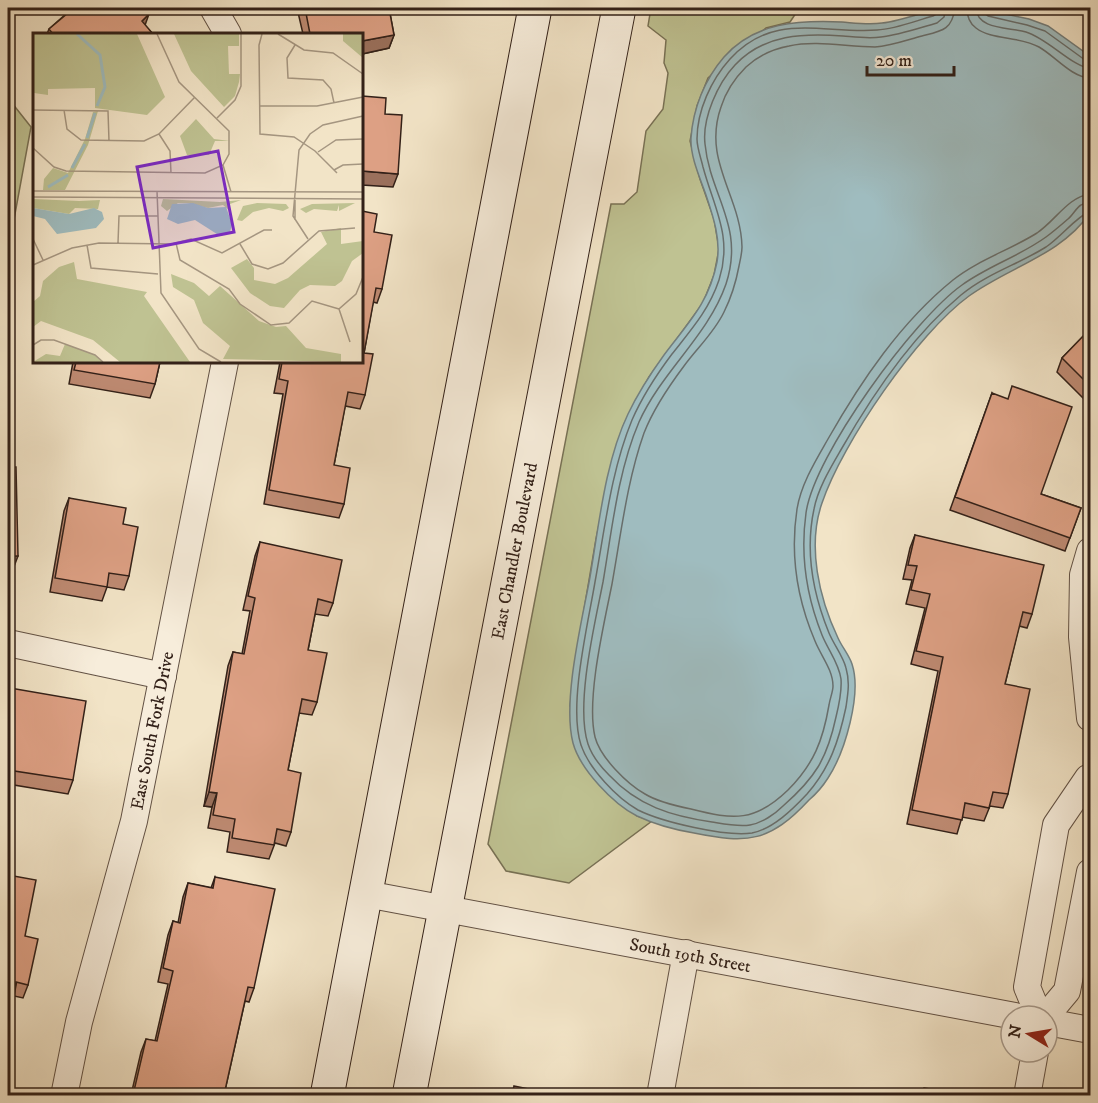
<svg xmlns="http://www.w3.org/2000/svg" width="1098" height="1103" font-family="'IM FELL DW Pica',serif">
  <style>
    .green { fill: #bfc292; stroke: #787155; stroke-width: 1.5 }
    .water { fill: #9fbcbf; stroke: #737e7c; stroke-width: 1.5 }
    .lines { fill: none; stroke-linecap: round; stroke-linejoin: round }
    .shore { stroke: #686e6c; stroke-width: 1.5 }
    .street-casing { stroke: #625144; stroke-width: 28 }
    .secondary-casing { stroke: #322018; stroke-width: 35 }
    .street { stroke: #f7eddb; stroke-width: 26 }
    .secondary { stroke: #f7eddb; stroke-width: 33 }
    .wall { fill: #be8a72; stroke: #322018; stroke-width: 1.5 }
    .shaded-wall { fill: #9b705c; stroke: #322018; stroke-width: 1.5 }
    .building { fill: #dda084; stroke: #322018; stroke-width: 1.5 }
    .labels { text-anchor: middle; stroke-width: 4.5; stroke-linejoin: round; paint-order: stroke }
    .street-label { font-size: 18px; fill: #322018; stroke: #f7eddb }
    .inset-river { fill: none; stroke: #9fbcbf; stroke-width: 3 }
    .inset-road { fill: none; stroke: #a59681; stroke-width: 1.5 }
    .view { fill: #7b2cbf; fill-opacity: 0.15; stroke: #7b2cbf; stroke-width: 3 }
    .inset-edge { fill: none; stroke: #322018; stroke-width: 3 }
  </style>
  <rect width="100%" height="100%" fill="#f2e4c7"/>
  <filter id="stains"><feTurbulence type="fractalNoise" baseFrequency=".00333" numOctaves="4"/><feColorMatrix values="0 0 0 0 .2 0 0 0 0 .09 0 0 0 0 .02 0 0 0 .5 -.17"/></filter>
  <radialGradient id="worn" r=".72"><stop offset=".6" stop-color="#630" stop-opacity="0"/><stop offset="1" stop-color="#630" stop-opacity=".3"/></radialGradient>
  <path class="green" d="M651 8H759L796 13 790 22 766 28 708 78 697 106 690 141 700 179 714 219 719 249 714 275 703 303 649 377 624 424 613 458 596 539 575 663 570 706 637 816 652 821 569 883 506 871 488 844 611 204H624L637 192 646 131 663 109 668 73 664 63 666 40 648 26Z
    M8 98 31 127 8 252Z"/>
  <path class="water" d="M939 8 987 10 1029 19 1048 26 1087 54 1090 62V213C1061 255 1009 267 969 296 918 333 842 443 822 503 807 546 819 598 838 638 842 647 849 655 852 664 862 694 845 752 828 778 823 786 816 794 809 800 770 842 748 844 694 833 676 830 654 824 637 816 613 804 580 769 573 743 562 701 582 621 590 577 599 525 605 462 628 414 638 393 651 373 664 355 688 323 709 303 717 262 721 239 713 216 706 195 700 178 690 156 691 138 693 108 705 79 724 57 755 22 799 20 842 22 855 23 869 25 882 23 901 21 920 13 939 8Z"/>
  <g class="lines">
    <path class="shore" d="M939 8 938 13 933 16C915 21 896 29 877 30 822 34 774 11 730 59 711 80 697 111 697 139 697 148 701 158 703 167 714 208 733 237 719 280 709 310 691 330 672 354 657 374 642 397 632 420 611 471 605 528 595 582 588 624 568 706 581 745 589 769 617 798 638 810 662 822 726 837 752 833 773 829 793 809 807 794 830 768 839 740 846 707 848 693 850 682 846 668 843 656 834 645 829 633 813 594 805 551 814 509 818 488 831 467 842 448 874 392 912 336 961 295 986 274 1019 264 1046 247 1062 236 1075 218 1090 211
      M946 8 944 17 937 23C919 28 900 35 881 37 869 39 855 37 843 36 804 33 764 34 735 65 718 83 702 118 705 144 710 196 745 226 726 284 708 336 662 371 639 422 618 471 612 529 603 582 595 623 575 705 588 744 592 756 600 766 609 775 638 806 671 816 712 822 724 824 738 827 750 825 762 823 775 814 783 806 815 778 827 759 836 717 839 705 842 692 841 679 839 663 828 650 822 635 806 595 800 556 806 513 814 455 914 319 962 285 988 266 1020 256 1046 237 1053 232 1061 225 1068 219 1073 215 1076 208 1081 205 1084 203 1087 204 1090 203
      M955 8C952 30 942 31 922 36 907 40 891 46 875 47 847 47 817 40 789 46 773 49 758 56 746 67 734 79 726 91 721 107 702 161 741 196 742 247 742 253 740 261 739 266 736 282 731 298 724 312 714 333 697 348 684 366 669 386 653 410 644 433 627 481 621 534 612 584 604 624 586 699 595 737 600 757 627 784 645 794 658 802 676 806 691 809 734 820 755 822 788 790 814 764 823 740 829 705 830 698 833 692 833 686 833 670 821 656 815 641 797 599 790 555 797 509 801 484 816 460 828 439 861 381 901 322 953 280 978 260 1010 250 1037 233 1056 220 1068 197 1090 194
      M967 8C967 16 969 23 976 28 991 40 1020 36 1039 47 1055 56 1071 77 1090 78
      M976 8C977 30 1009 27 1026 32 1047 38 1074 68 1090 68
      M983 8 984 13 988 16 1027 25 1045 31 1085 60 1090 61"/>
    <defs>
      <g id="street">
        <path d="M213 8 228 34"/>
        <path d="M1090 551 1083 575 1082 637 1090 718"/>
        <path d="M8 643 163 676"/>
        <path id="s1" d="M366 894 1015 1016"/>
        <path d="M1039 1016 1027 987 1056 825 1088 778"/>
        <path d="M1046 1016 1067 991 1090 872"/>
        <path d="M1047 1022 1090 1030"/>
        <path id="s2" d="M64 1096 79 1022 134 821 225 362"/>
        <path d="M660 1096 686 953"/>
        <path d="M1027 1096 1035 1052"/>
      </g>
      <g id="secondary">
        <path d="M327 1096 535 8"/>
        <path id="s3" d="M409 1096 619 8"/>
      </g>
    </defs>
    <use href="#street" class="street-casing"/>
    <use href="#secondary" class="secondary-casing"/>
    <use href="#street" class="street"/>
    <use href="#secondary" class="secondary"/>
  </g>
  <path class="wall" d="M63 8H143L145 26 153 34H47L49 29 67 13Z
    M297 8H389L394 35 389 48 362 54V34H303Z
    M374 232 382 289 377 303 373 302 364 353 365 395 360 409 345 406 334 465 344 504 339 518 264 504 283 394 274 393 280 362H362Z
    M1090 329V405L1057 372 1062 358Z
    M73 362H160L155 384 150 398 69 384Z
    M992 393 1041 494 1081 508 1065 551 950 510Z
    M69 498 123 524 129 576 124 590 107 587 102 601 50 592 64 511Z
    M915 535 1032 614 1027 628 1019 626 1005 684 1008 794 1003 808 990 806 984 821 962 817 957 834 907 824 938 671 911 664 925 608 906 604 912 580 903 579 910 548Z
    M260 542 333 603 328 616 315 614 308 650 317 702 312 715 299 713 288 770 291 832 286 846 275 843 269 859 227 852 230 832 208 828 212 807 204 806 228 666 233 652 242 654 250 611 243 610 255 556Z
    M10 688 73 780 68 794 8 784V695Z
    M215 877 254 988 249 1002 245 1001 224 1095H131L141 1052 146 1039 155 1041 168 984 158 982 168 935 173 921 178 923 183 897 188 883 211 888Z
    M25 936 28 985 23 998 14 996Z"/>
  <path class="shaded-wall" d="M149 14 144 28 142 21Z
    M394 35 389 48 362 54V41Z
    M362 171 398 174 393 187 362 185Z
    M8 556H18L13 569 8 570Z
    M209 792 217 793 212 807 204 806Z"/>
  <path class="building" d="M74 8H143L149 14 142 21 153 34H53L49 29Z
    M305 8H389L394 35 362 41V34H310Z
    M362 96 386 98 385 114 402 115 398 174 362 171Z
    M362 211 377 214 374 232 392 235 382 289 376 288 364 353 373 354 365 395 348 392 334 465 350 468 344 504 269 490 288 381 279 379 282 362H362Z
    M1090 329V386L1062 358Z
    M76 362H160L155 384 74 370Z
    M1012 386 1072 407 1041 494 1081 508 1070 538 955 497 992 393 1008 399Z
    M8 467H16L18 556H8Z
    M69 498 126 508 123 524 138 527 129 576 109 573 107 587 55 578Z
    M915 535 1044 565 1032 614 1023 612 1005 684 1030 689 1008 794 993 792 989 808 965 803 962 820 912 810 943 657 916 651 930 594 911 590 917 566 908 565Z
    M260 542 342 560 333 603 318 599 308 650 327 653 317 702 302 699 288 770 301 773 291 832 277 829 274 845 232 838 235 819 213 815 217 793 209 792 233 652 244 654 255 598 248 596Z
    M10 688 86 701 73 780 8 770V703Z
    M8 875 36 880 25 936 38 939 28 985 16 982 8 1028Z
    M215 877 275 889 254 988 248 987 224 1095H133L146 1039 157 1041 173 971 163 968 173 921 180 923 188 883 213 888Z
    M514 1086 558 1095H512Z
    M924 1088 968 1095H923Z
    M724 1089 763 1095H723Z"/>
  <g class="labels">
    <g class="street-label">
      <text dy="6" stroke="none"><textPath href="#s3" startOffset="555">East Chandler Boulevard</textPath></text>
      <text dy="6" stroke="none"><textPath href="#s2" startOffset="376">East South Fork Drive</textPath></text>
      <text dy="6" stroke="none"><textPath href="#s1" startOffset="330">South 19th Street</textPath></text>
    </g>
  </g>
  <g transform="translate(33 33)">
    <rect width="330" height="330" fill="#f2e4c7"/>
    <path d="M0 1H104L132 64 114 82 62 75V55L15 56V62L1 60ZM141 1H206V13H195L196 41H207L206 49 202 63 191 74 158 38ZM310 1H330V25L310 8ZM65 78 55 112 32 157H10L11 146 20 135 35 140 52 106 60 79ZM163 86 181 106 197 108H182L176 122H154L147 103ZM0 166 46 168 67 167 65 176 42 175 36 181 0 175ZM130 166 187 169 208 167 197 171 196 177 190 172 175 175 154 170H145L134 178 128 173ZM224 170 253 171 256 175 250 178 236 175 220 179 209 188 204 187 210 173ZM322 170 306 178V172L304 178 281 176 273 180 267 176 279 171ZM308 195V211L330 208V220L319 228 309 248 302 253 277 252 267 257 251 275 237 273 217 260 198 235 214 226 221 235V247L242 251 255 245 294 211 288 199ZM41 229 44 246 114 259 111 263 157 329H87L60 307 8 288 0 294V269L7 263 10 248 26 234ZM138 241 161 250 176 263 187 253 226 288 243 294 253 293 273 315 308 321V329L190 326 197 313 170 290 161 267 140 254ZM32 311 62 322 70 329H0L13 321 27 323Z" fill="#bfc292"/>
    <path d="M160 170 175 175 193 174 199 191 197 199 187 203 162 187 145 191 134 186 139 171ZM0 175 36 181 61 175 69 179 71 186 63 195 24 201 12 186 0 183Z" fill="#9fbcbf"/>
    <path class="inset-river" d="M44 1 67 22 72 54 64 73M54 105 62 80M39 135 52 111M15 154 35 142"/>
    <path class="inset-road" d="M229 1 226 12 227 101 261 104 282 118 304 140M245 1 271 17 300 20 330 41M262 12 254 25 255 45 290 47 298 56 301 70M226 73H284L330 64M0 77 75 78 76 108M31 77 34 96 48 107 111 108 126 101 162 64M184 85 202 67 208 53V1M126 101 137 118 138 140M0 115 21 134 33 138 172 140 190 132 196 121V98L146 49 124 1M285 119 303 107 330 106M190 132 198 159M301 137 310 132 330 131M0 158 330 159M124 158 128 260 166 316 188 329M0 164 330 166M262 167V187M0 206 10 227M275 206 260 183 266 117 277 101 290 92 330 83M85 210 86 183H125M143 210 147 227 196 256 207 271 238 292 256 290 279 268 306 276M207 211 219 231 235 236 250 230 286 198 322 195M54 212 58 235 125 241M0 232 39 215 66 210 139 211 158 206 189 220 231 197H239M317 309 306 276 323 261 330 244M0 312 8 307H21L62 322 70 329"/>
    <path class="view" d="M185 118 201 199 120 215 104 134Z"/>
    <rect width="330" height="330" class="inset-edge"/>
  </g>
  <rect width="1098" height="1103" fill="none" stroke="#f2e4c7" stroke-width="30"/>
  <rect x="9" y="9" width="1080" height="1085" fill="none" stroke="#322018" stroke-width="3"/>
  <rect x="15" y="15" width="1068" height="1073" fill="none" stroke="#322018" stroke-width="1.5"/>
  <g transform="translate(1029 1034) rotate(281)"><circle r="28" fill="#f7eddb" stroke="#a89b8d" stroke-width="1.5"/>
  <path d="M0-4.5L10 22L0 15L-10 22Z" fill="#8f2418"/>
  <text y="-9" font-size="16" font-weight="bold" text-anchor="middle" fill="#322018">N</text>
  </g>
  <path d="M867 66v9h87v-9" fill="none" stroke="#322018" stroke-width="3"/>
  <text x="876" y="66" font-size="18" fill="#322018" stroke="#f7eddb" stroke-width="4.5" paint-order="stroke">20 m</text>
  <rect width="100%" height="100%" filter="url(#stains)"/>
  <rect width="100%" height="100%" fill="url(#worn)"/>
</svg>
